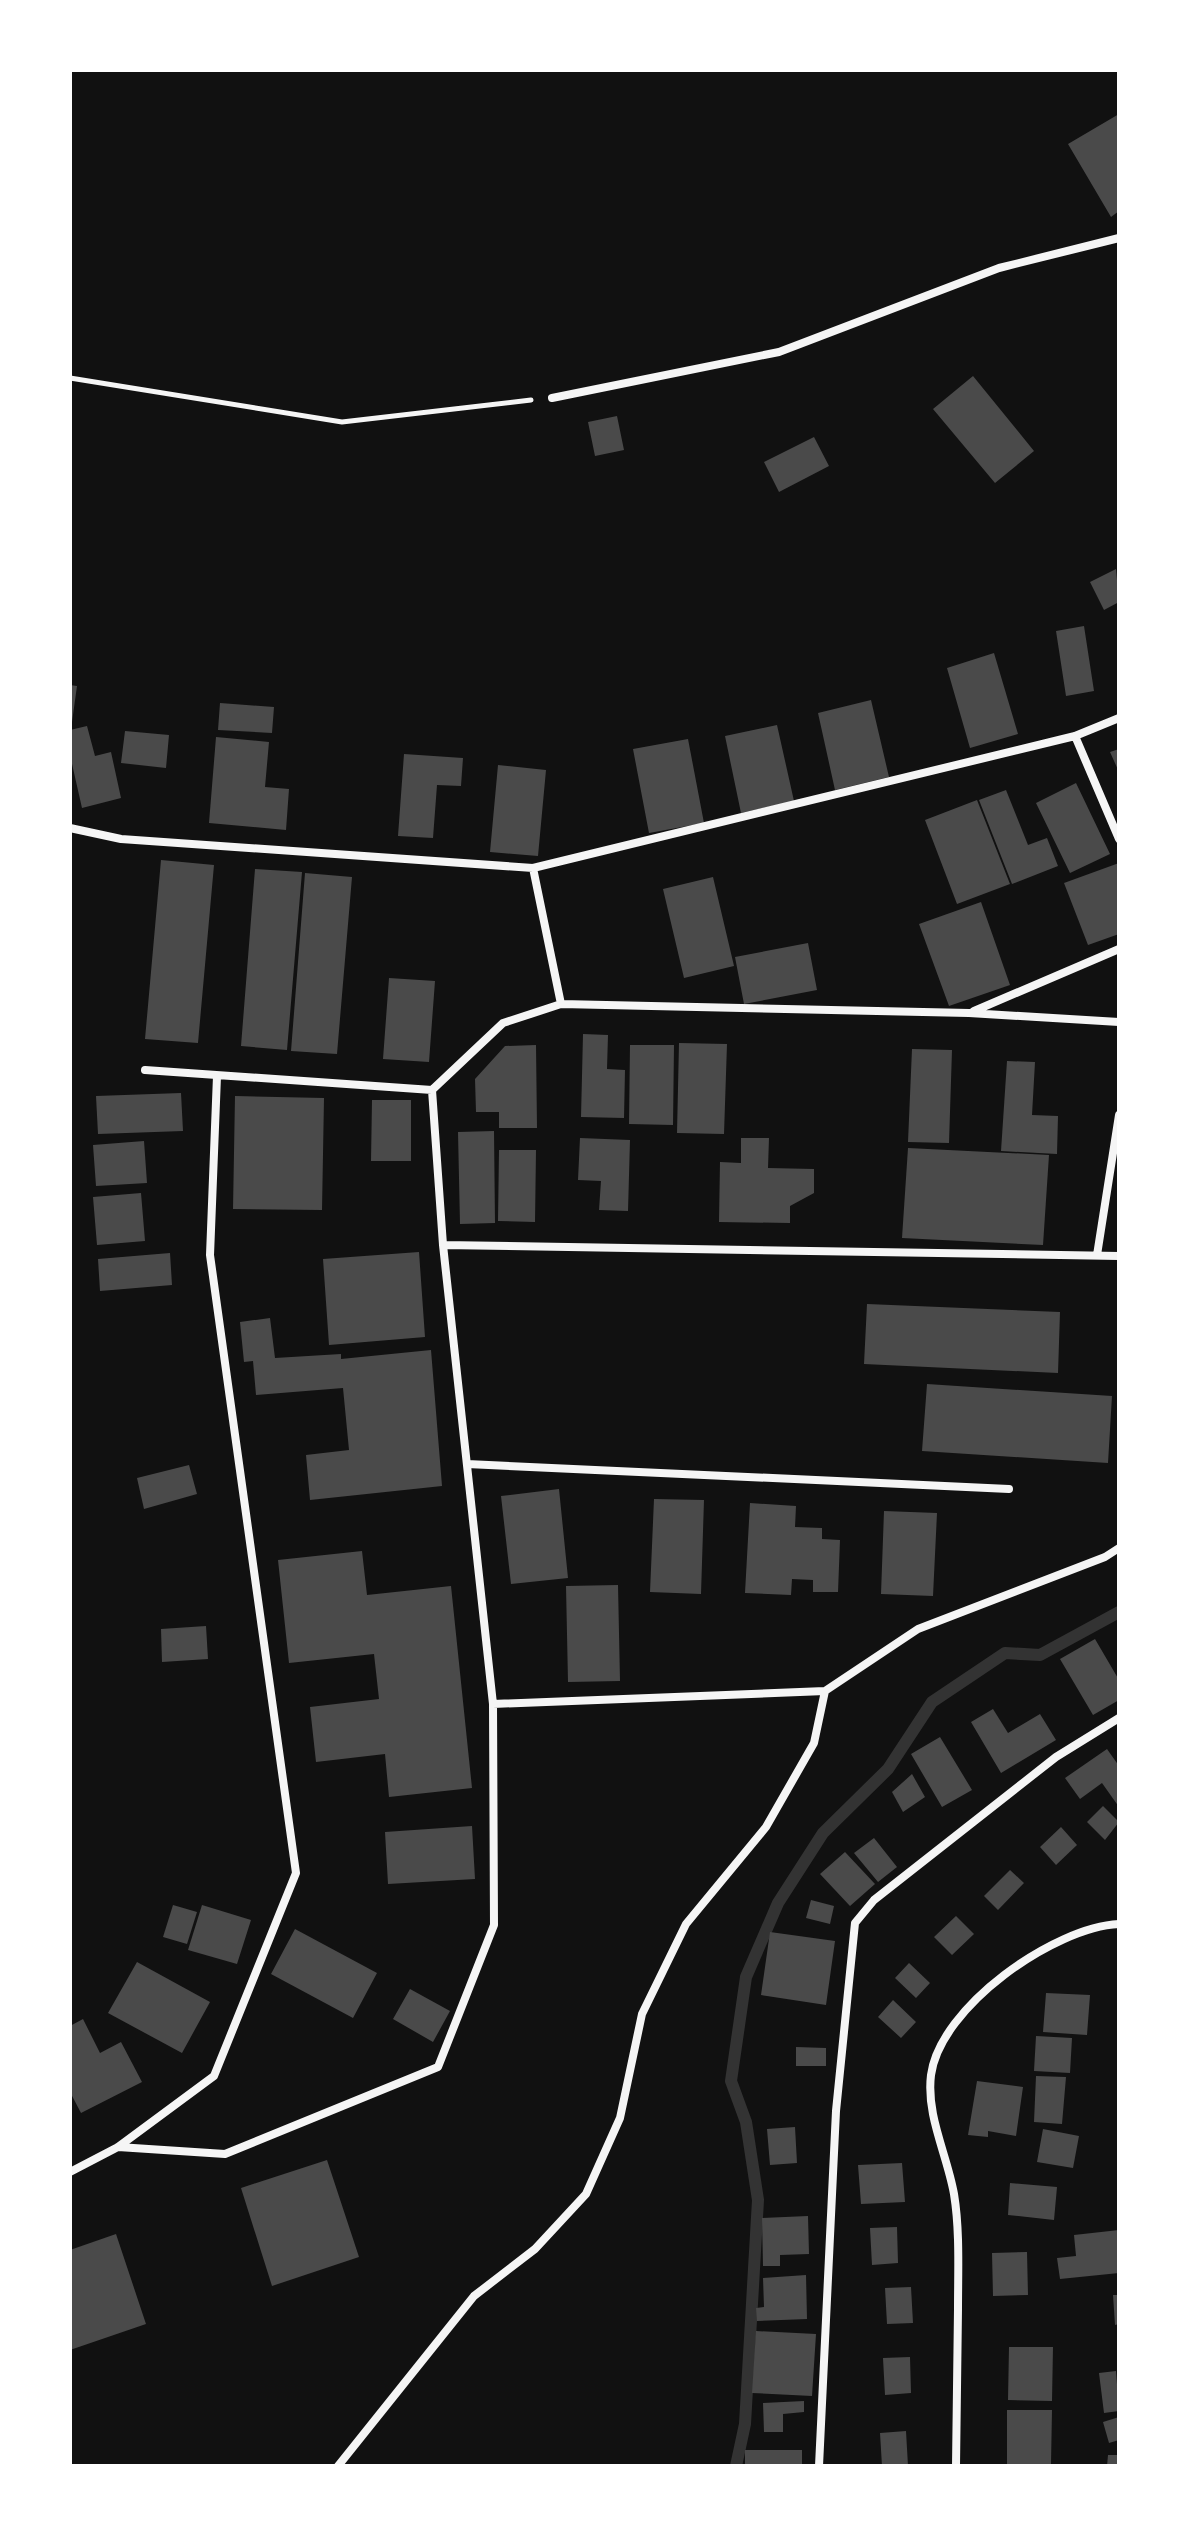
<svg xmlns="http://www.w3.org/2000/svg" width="1189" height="2536" font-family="'Varela Round',sans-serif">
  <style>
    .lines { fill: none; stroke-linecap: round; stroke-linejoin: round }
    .stream { stroke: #333; stroke-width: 12 }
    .building { fill: #4a4a4a }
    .path { stroke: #f5f5f5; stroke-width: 5 }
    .minor { stroke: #f5f5f5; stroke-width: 8 }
  </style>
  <rect width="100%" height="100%" fill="#111"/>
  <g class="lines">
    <path class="stream" d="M736 2466 745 2424 758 2200 746 2122 731 2081 746 1977 778 1903 823 1833 888 1769 932 1702 1005 1653 1040 1655 1119 1612"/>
  </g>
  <path class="building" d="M1119 114V211L1111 217 1068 144Z
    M973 376 1034 451 995 483 933 409Z
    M617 416 624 450 595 456 588 422Z
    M814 437 829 466 779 492 764 462Z
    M1116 569 1119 602 1104 610 1090 582Z
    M1084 626 1094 691 1066 696 1056 631Z
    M994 653 1018 734 970 748 947 668Z
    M70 685 77 686 72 722H70Z
    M871 700 889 777 835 790 818 713Z
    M220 703 274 707 272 733 218 730Z
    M777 725 794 801 741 813 725 736Z
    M87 726 95 756 111 752 121 798 82 808 70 755V730Z
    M125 731 169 735 166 768 121 763Z
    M216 737 269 742 265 787 289 789 286 830 209 823Z
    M688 739 704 823 649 833 633 749Z
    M1119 749V772L1110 752Z
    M404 754 463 758 461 786 437 785 433 838 398 836Z
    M498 765 546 770 538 856 490 852Z
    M1076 783 1110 854 1070 873 1036 803Z
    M1006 790 1028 845 1047 838 1058 866 1012 884 979 800Z
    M977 800 1010 884 957 904 925 820Z
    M161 860 214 865 198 1043 145 1039Z
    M1119 863V934L1088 945 1064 883Z
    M255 869 302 872 287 1050 241 1046Z
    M305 873 352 877 337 1054 291 1051Z
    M713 877 734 966 684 978 663 889Z
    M981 902 1010 985 949 1006 919 924Z
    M808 943 817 990 744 1004 735 957Z
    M389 978 435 981 429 1062 383 1059Z
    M583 1034 608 1035 607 1069 625 1070 624 1118 581 1117Z
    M679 1043 727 1044 724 1134 677 1133Z
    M536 1045 537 1128H499V1112H476L475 1079 505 1046Z
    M630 1045H674L673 1125 629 1124Z
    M912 1049 952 1050 949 1143 908 1142Z
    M1007 1061 1035 1062 1032 1115 1058 1116 1057 1154 1001 1151Z
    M181 1093 183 1131 98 1134 96 1096Z
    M235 1096 324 1098 322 1210 233 1209Z
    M372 1100H411V1161H371Z
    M494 1131 495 1223 460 1224 458 1132Z
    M580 1138 630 1140 628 1211 599 1210 601 1181 578 1180Z
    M741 1138H769L768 1168 814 1169V1193L790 1206V1223L719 1222 720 1162 741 1163Z
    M144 1141 147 1183 96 1186 93 1145Z
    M908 1148 1049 1155 1043 1245 902 1238Z
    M499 1150H536L535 1222 498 1221Z
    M141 1193 145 1241 97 1245 93 1197Z
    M419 1252 425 1337 329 1345 323 1259Z
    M170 1253 172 1285 100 1291 98 1259Z
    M867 1304 1060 1312 1058 1373 864 1364Z
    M270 1318 275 1358 341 1354V1359L431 1350 442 1486 310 1500 306 1455 349 1450 343 1388 256 1395 253 1361 244 1362 240 1322Z
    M927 1384 1112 1396 1108 1463 922 1451Z
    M189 1465 197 1494 144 1509 137 1478Z
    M559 1489 568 1578 511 1584 501 1496Z
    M654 1499 704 1500 701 1594 650 1592Z
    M750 1503 796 1506 795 1527 822 1528V1539L840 1540 838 1592H813V1580L792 1579 791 1595 745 1593Z
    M884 1511 937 1513 933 1596 881 1594Z
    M362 1551 367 1595 451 1586 472 1788 389 1797 385 1754 316 1762 310 1707 379 1699 374 1654 289 1663 278 1560Z
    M618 1585 620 1681 568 1682 566 1586Z
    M206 1626 208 1659 162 1662 161 1629Z
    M1095 1639 1119 1680V1700L1093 1715 1060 1659Z
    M993 1709 1008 1733 1040 1714 1056 1740 1001 1773 971 1722Z
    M940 1737 972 1790 942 1807 911 1754Z
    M1107 1749 1119 1766V1807L1102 1783 1080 1799 1065 1778Z
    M912 1774 925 1797 903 1812 892 1792Z
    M1103 1806 1119 1822 1105 1840 1087 1822Z
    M472 1826 475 1879 388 1884 385 1832Z
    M1061 1827 1077 1845 1056 1865 1040 1847Z
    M874 1838 897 1867 878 1882 854 1853Z
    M845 1852 875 1884 850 1906 820 1874Z
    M1010 1870 1024 1883 998 1910 984 1896Z
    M811 1900 834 1906 830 1924 806 1918Z
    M173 1905 197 1912 187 1944 163 1937Z
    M202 1905 251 1920 237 1964 188 1950Z
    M956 1916 974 1934 952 1955 934 1937Z
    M295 1929 377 1973 353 2018 271 1974Z
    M770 1932 835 1941 826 2005 761 1995Z
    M137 1962 210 2002 182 2053 108 2013Z
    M909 1963 930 1983 916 1998 895 1978Z
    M410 1989 450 2011 433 2042 393 2019Z
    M1046 1993 1090 1995 1087 2035 1043 2032Z
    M893 2000 916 2022 901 2038 878 2017Z
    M83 2019 100 2053 121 2042 142 2082 81 2113 70 2092V2026Z
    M1036 2036 1072 2038 1070 2073 1034 2071Z
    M796 2047 826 2048V2066H796Z
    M1036 2076 1066 2077 1062 2124 1034 2122Z
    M977 2081 1023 2087 1016 2136 988 2131V2137L968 2135Z
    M795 2127 797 2163 770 2165 767 2129Z
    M1043 2129 1079 2136 1073 2168 1037 2162Z
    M327 2160 359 2257 272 2286 241 2188Z
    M902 2163 905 2202 861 2204 858 2165Z
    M1010 2183 1057 2187 1054 2220 1008 2215Z
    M808 2216 809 2254 780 2255V2266H763L762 2218Z
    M897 2227 898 2263 872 2265 870 2228Z
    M1119 2230V2273L1060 2279 1057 2258 1076 2256 1074 2235Z
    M116 2234 146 2324 70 2350V2250Z
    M1027 2252 1028 2295 993 2296 992 2253Z
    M806 2275 807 2319 757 2321 756 2308 764 2307 763 2278Z
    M911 2287 913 2323 887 2324 885 2288Z
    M1113 2295H1119V2324L1115 2325Z
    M756 2331 816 2334 812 2396 752 2393Z
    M1009 2347H1053L1052 2401 1008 2400Z
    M910 2357 911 2393 885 2395 883 2358Z
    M1116 2371 1119 2411 1104 2413 1099 2373Z
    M804 2401V2412L783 2414V2432H764L763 2403Z
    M1007 2410H1052L1051 2464H1007Z
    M1119 2417V2440L1109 2443 1103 2422Z
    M906 2431 908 2466H882L880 2433Z
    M745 2450H802V2466H745Z
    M1108 2455H1119V2466H1107Z"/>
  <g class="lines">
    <path class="path" d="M70 378 342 422 531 400"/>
    <path class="minor" d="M552 398 779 352 999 268 1119 238
      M1075 736 1119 839
      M70 828 121 839 533 868 1075 736 1119 718
      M533 868 561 1004
      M974 1011 1119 949
      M145 1070 432 1090
      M432 1090 503 1023 561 1004 969 1013 1119 1022
      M443 1245 1119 1256
      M1097 1255 1119 1115
      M467 1464 1009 1489
      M825 1691 918 1629 1105 1557 1119 1548
      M493 1704 825 1691
      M118 2147 225 2154 438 2067 494 1925 493 1704 443 1245 432 1090
      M70 2172 118 2147 214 2076 296 1873 210 1255 217 1076
      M338 2466 474 2296 535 2249 586 2194 620 2118 642 2014 686 1924 766 1827 814 1743 825 1691
      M819 2466 836 2111 855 1923 874 1900 1056 1757 1119 1718
      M956 2466C957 2414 957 2361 958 2309 958 2271 960 2231 954 2194 947 2154 926 2116 931 2075 940 2007 1054 1927 1119 1924"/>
  </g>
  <rect width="1189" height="2536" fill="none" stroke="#ffffff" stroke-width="144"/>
</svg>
